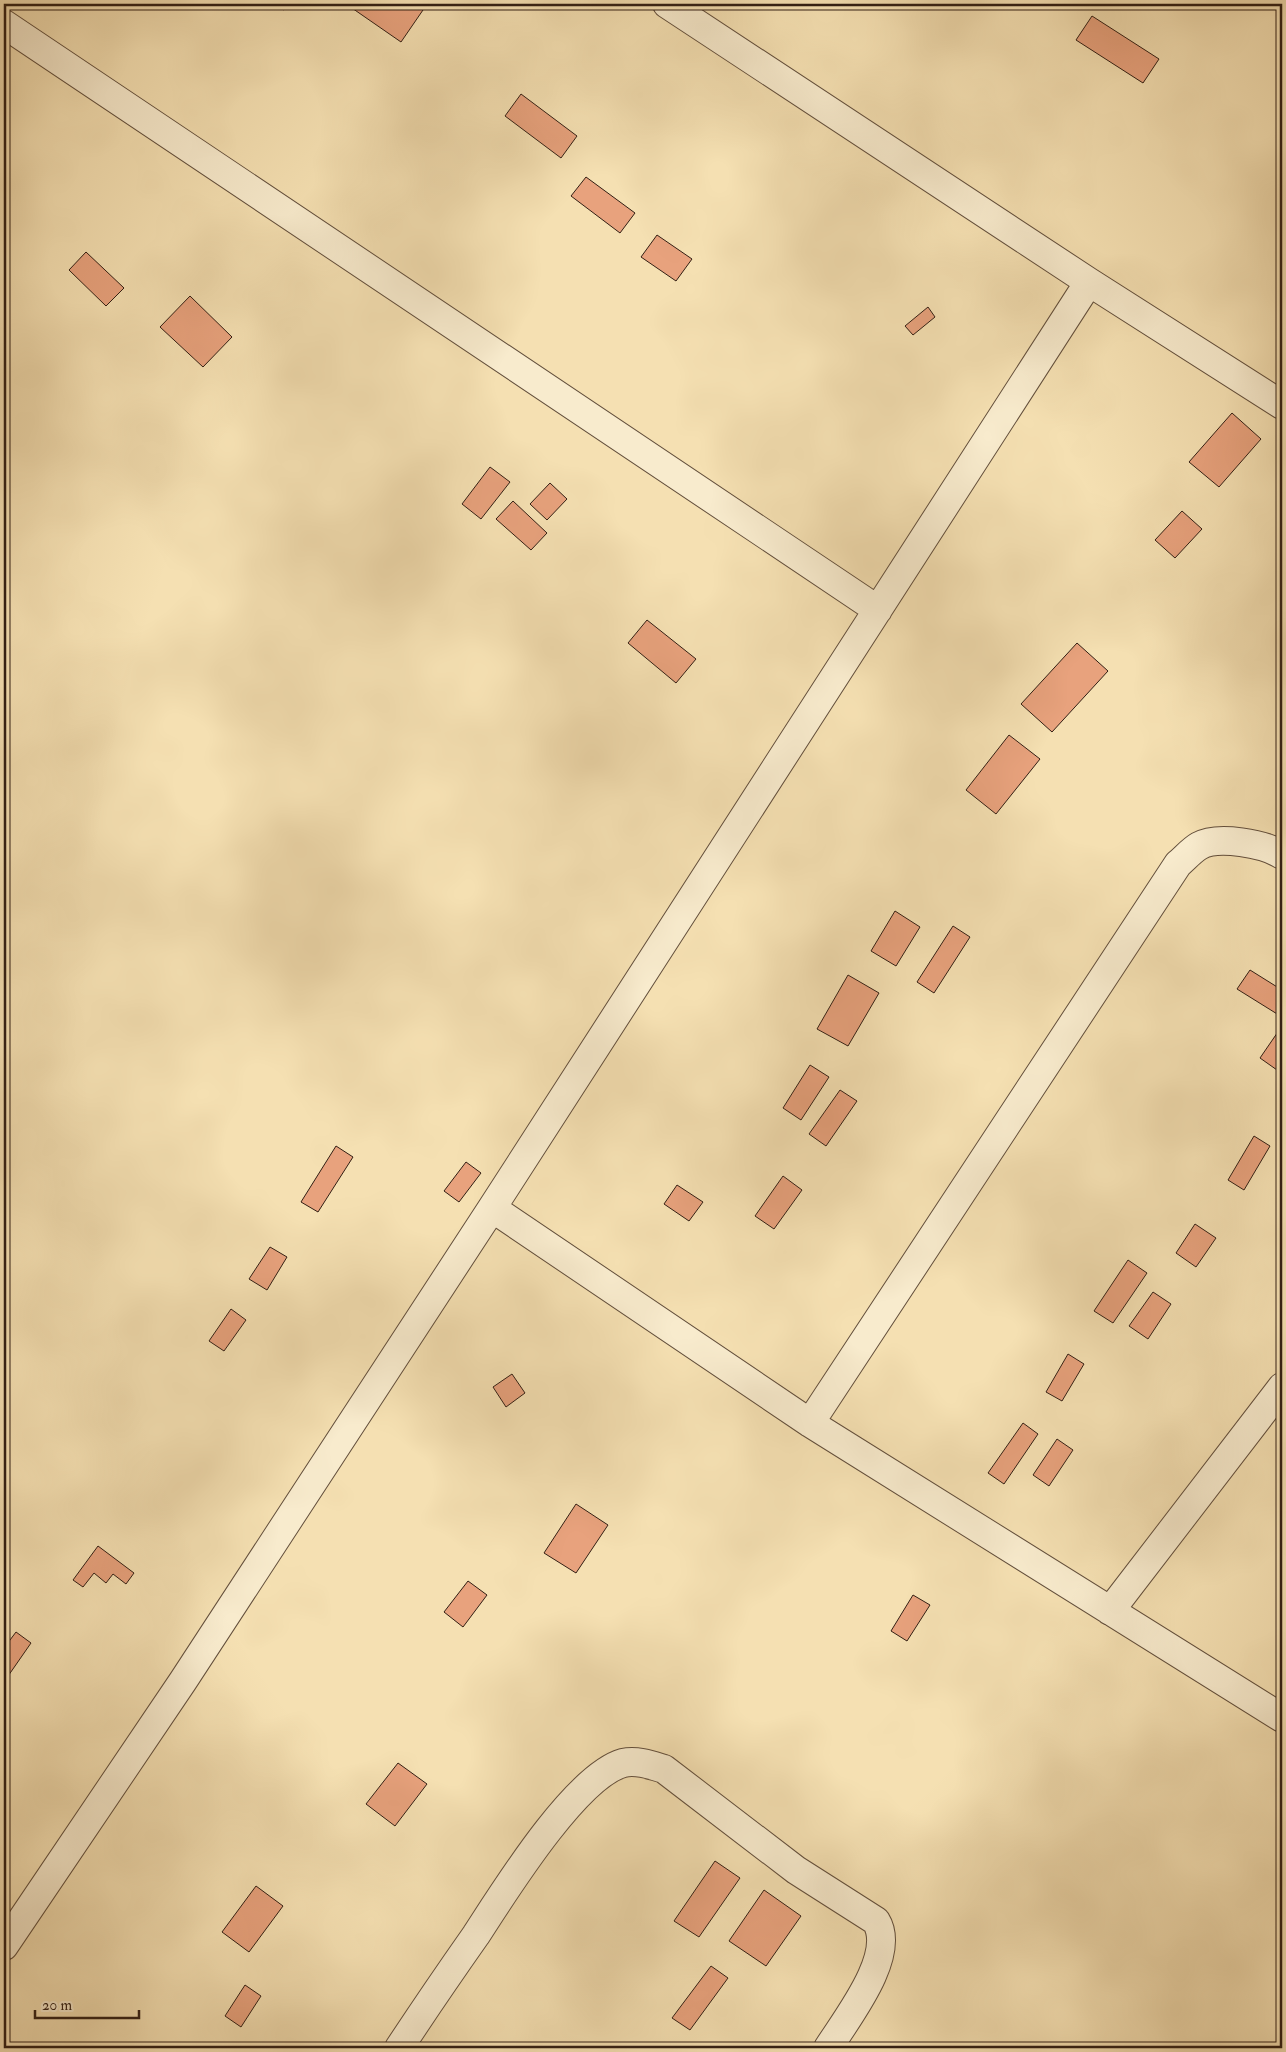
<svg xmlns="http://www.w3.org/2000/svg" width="1286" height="2052" font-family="'IM FELL Double Pica',serif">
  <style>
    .building { fill: #e8a27d; stroke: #321f14 }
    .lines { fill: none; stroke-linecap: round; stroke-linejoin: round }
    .street-casing { stroke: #634f3c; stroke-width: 30 }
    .street { stroke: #f8ebcd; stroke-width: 28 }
  </style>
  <rect width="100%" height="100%" fill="#f5e0b2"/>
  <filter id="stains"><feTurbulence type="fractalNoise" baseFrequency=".004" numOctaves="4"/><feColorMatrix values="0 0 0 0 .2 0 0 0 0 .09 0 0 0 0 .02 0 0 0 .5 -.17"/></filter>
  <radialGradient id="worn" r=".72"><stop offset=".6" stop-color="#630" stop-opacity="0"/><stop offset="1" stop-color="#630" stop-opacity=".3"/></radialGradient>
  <path class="building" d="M274 4H288L284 10Z
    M351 4H414L423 10 401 42 349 6Z
    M1092 16 1159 59 1143 83 1076 40Z
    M521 94 577 136 561 158 505 116Z
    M586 177 635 213 620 233 571 196Z
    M657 235 692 259 676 281 641 257Z
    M86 252 124 288 106 306 69 270Z
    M190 296 232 337 203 367 160 327Z
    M928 307 935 317 913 335 905 326Z
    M1232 413 1261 439 1219 487 1189 462Z
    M490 467 510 482 481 519 462 504Z
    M550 483 567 499 547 520 530 504Z
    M513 501 547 533 531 550 496 519Z
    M1182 511 1202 529 1175 558 1155 540Z
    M647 620 696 659 676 683 628 643Z
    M1077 643 1108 671 1052 732 1021 704Z
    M1009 735 1040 759 996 814 966 790Z
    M895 911 920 927 896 966 871 951Z
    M953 926 970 937 934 993 917 982Z
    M1250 970 1282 990V1017L1237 989Z
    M848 975 879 993 848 1046 817 1029Z
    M1282 1026V1062L1277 1070 1260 1058Z
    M810 1065 829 1077 801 1120 783 1108Z
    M840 1090 857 1101 826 1146 809 1134Z
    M1254 1136 1270 1146 1244 1190 1228 1180Z
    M336 1146 353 1157 318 1212 301 1202Z
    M466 1162 481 1173 459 1202 444 1191Z
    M783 1176 802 1190 774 1229 755 1216Z
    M677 1185 703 1202 689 1221 664 1204Z
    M1195 1224 1216 1238 1196 1267 1176 1253Z
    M270 1247 287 1257 267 1290 249 1279Z
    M1128 1260 1147 1273 1113 1323 1094 1311Z
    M1153 1292 1171 1304 1148 1339 1129 1326Z
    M231 1309 246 1320 224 1351 209 1341Z
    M1068 1354 1084 1364 1062 1401 1046 1392Z
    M512 1374 525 1393 506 1407 493 1387Z
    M1023 1423 1038 1434 1004 1484 988 1473Z
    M1057 1439 1073 1450 1049 1486 1033 1475Z
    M576 1504 608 1525 576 1573 544 1553Z
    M98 1546 134 1573 126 1584 113 1574 106 1583 94 1573 83 1587 73 1580Z
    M468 1581 487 1595 463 1627 444 1612Z
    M913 1595 930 1605 907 1641 891 1631Z
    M16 1632 31 1643 6 1679 4 1678V1648Z
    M398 1763 427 1784 395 1826 366 1804Z
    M715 1861 740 1878 699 1937 674 1921Z
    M256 1886 283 1906 249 1952 222 1932Z
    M764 1890 801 1916 766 1966 729 1941Z
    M711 1966 728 1978 690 2030 672 2018Z
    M245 1985 261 1996 241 2027 225 2016Z"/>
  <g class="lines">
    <defs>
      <path id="street" d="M667 4 1089 282 1282 405
        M4 24 878 610
        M492 1208 810 1423 1282 1718
        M810 1423 1178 864C1185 858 1192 850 1199 846 1218 835 1265 844 1282 855
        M1110 1611 1282 1387
        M4 1946 183 1681 492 1208 1089 282
        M399 2048C424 2010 450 1972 476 1935 504 1892 575 1777 623 1763 637 1760 651 1765 664 1769L796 1870 876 1921C897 1955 847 2018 828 2048"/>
    </defs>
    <use href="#street" class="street-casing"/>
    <use href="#street" class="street"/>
  </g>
  <rect width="1286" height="2052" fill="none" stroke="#f5e0b2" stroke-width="20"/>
  <rect x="5" y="5" width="1276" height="2042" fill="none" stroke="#321f14" stroke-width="2.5"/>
  <rect x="10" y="10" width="1266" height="2032" fill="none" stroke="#321f14"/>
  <path d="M35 2010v8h104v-8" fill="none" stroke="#321f14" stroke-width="2.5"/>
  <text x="42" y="2010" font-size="15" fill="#321f14" stroke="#f8ebcd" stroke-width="4" paint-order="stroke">20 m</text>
  <rect width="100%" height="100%" filter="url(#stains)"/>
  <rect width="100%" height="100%" fill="url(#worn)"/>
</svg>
